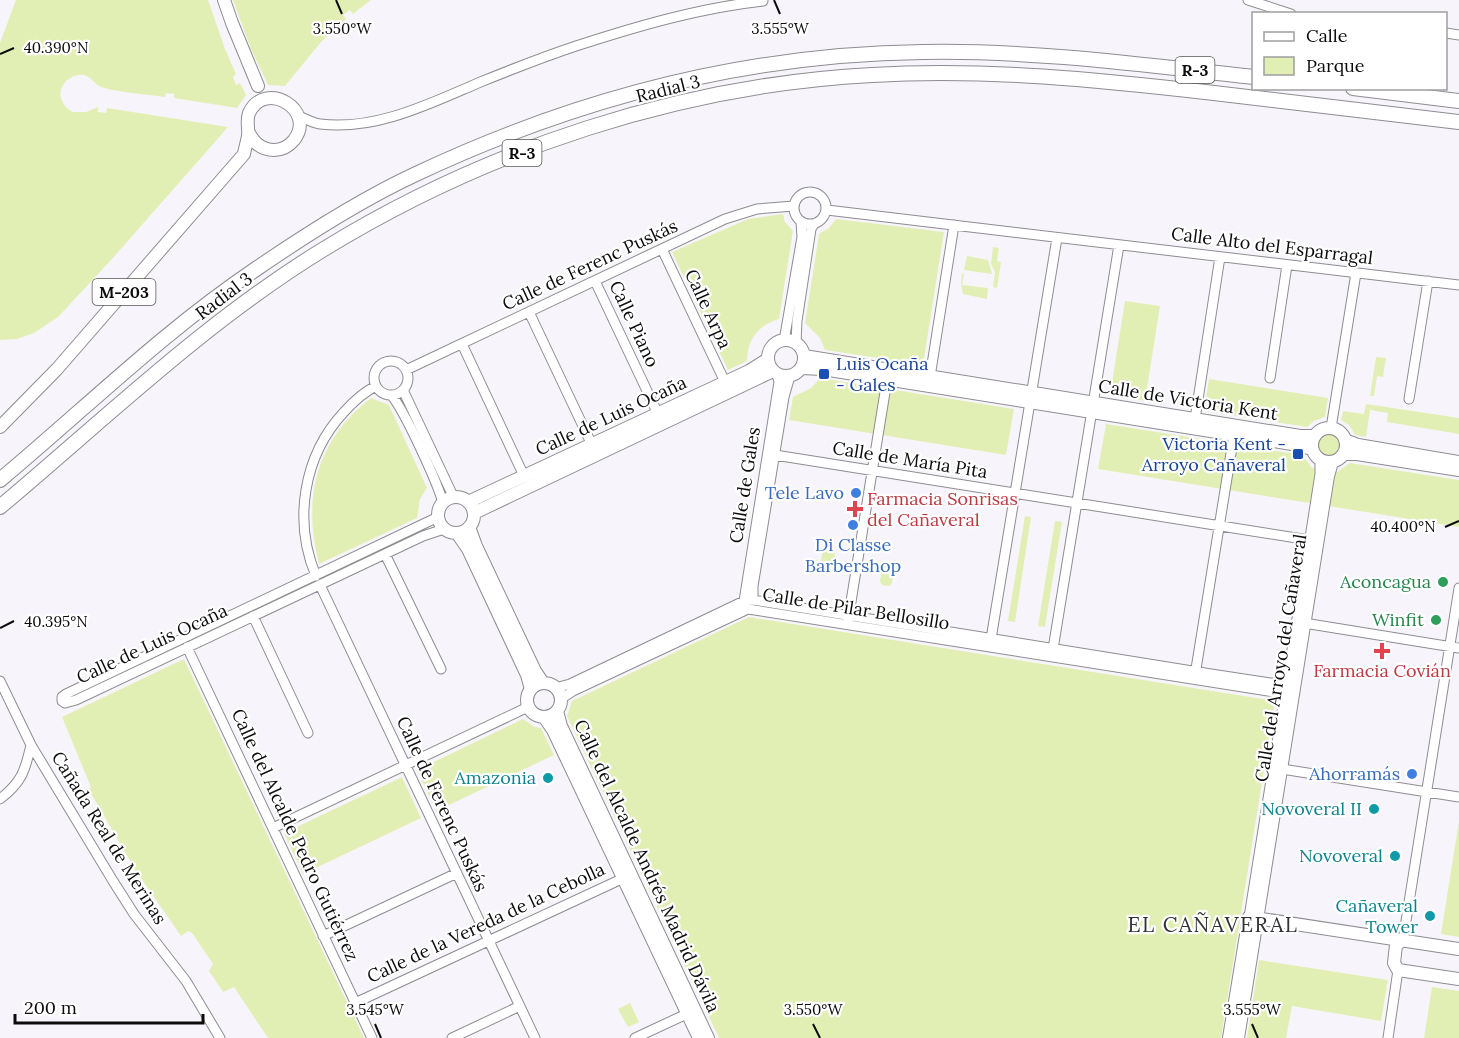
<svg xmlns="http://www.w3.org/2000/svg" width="1459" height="1038" font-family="Lora,serif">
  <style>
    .green { fill: #e2efb4 }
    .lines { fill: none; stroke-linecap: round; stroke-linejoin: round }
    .minor-casing { stroke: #8e8c92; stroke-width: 11 }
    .major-casing { stroke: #8e8c92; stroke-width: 14 }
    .highway-casing { stroke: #8e8c92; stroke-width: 16 }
    .minor { stroke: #fff; stroke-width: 9 }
    .major { stroke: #fff; stroke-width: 12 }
    .highway { stroke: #fff; stroke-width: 14 }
    .ticks { fill: none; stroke: #0c0c0d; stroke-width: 2 }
    .transit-dot { fill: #1a4fb4; stroke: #fff; stroke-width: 2 }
    .shop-dot { fill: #3f7fe0; stroke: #fff; stroke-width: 2 }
    .health-dot { fill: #e0444e; stroke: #fff; stroke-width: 2 }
    .leisure-dot { fill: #2e9e5b; stroke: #fff; stroke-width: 2 }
    .culture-dot { fill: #0f9aa8; stroke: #fff; stroke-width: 2 }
    .labels { text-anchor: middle; stroke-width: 4.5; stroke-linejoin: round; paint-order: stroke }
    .shield { fill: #fff; stroke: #555556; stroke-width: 1.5 }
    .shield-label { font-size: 16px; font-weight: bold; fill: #0c0c0d }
    .street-label { font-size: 18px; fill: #0c0c0d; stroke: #fff }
    .transit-label { font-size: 18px; fill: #164399; stroke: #fff; text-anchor: start }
    .shop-label { font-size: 18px; fill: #366cbe; stroke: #fff; text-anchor: end }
    .health-label { font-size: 18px; fill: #be3a42; stroke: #fff; text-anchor: start }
    .leisure-label { font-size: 18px; fill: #27864d; stroke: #fff; text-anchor: end }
    .culture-label { font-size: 18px; fill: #0d838f; stroke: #fff; text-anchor: end }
    .quarter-label { font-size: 21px; letter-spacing: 1.5px; fill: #333236; stroke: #fff }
    .ticks-label { font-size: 15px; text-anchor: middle; fill: #0c0c0d; stroke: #fff; stroke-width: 4.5; stroke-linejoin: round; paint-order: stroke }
  </style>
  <rect width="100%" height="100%" fill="#f7f5fb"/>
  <path class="green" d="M16 0H208L225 49 236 74 233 77 236 85 240 83 246 95 237 108 174 98V94L166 93 165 97C145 94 123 93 104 88 95 86 92 77 84 75 71 73 58 85 61 98 63 105 67 109 73 112H86L98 107V112L106 113 107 108 228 127 112 259 58 317 34 333 17 339 0 340V43Z
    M233 0H371L353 14 350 10 343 15 346 19 321 42 285 86 268 85 251 49Z
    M783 214 785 222 793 231 779 319C758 325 747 340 747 361L728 370 672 252 748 219Z
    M836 219 944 232 923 365 825 350 820 338 805 323 819 234 829 228Z
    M993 247 999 248 997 261 1001 262 997 288 993 287 995 272 991 264Z
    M967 256 988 260 992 274 964 270Z
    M962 273 964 274 962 285 988 288 987 299 963 294 961 284Z
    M1125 301 1160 306 1145 401 1110 395Z
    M1376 357 1386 358 1383 377 1377 376 1374 396H1370Z
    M820 378 1014 409 1006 455 789 420 793 397 811 388Z
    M1209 379 1328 398 1325 417 1314 421 1307 427 1204 411Z
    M371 398 389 405 427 488 420 499 417 518 319 564C302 498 316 440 371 398Z
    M1366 404 1459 418V434L1387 422 1388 413 1370 410 1366 437 1355 435 1350 426 1341 420 1343 411 1364 414Z
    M1106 424 1302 455 1312 468 1337 472 1350 463 1459 480V527L1098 469Z
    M1318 445a11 11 0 1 1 22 0a11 11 0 1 1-22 0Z
    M1025 516 1031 517 1015 622 1008 621Z
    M1055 521 1062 522 1045 627 1038 626Z
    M823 548 834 549 835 556 832 561 831 571 820 569Z
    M893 561 892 569 888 571V574L893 576 892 583 889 586 882 585 880 581 883 562Z
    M749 617 1275 701 1221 1038H719L567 716 572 701Z
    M184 659 364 1038H268L234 987 223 992 209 971 213 964 192 933 188 931 181 936 136 871 89 790 91 787 62 717Z
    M523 719 535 727 541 728 554 755 436 811 417 770Z
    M402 777 421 818 303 874 284 833Z
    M1459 821V937L1441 934Z
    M1259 960 1388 980 1381 1021 1292 1006 1286 1038H1247Z
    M1432 987 1459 991V1038H1424Z
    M630 1003 639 1022 628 1027 618 1009Z"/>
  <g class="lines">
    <defs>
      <path id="minor" d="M1248 0 1291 14
        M1446 33 1459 35
        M299 116C305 119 313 123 320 124 375 131 429 104 478 83 510 70 543 57 576 46 638 26 699 8 763 1
        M794 208a16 16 0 1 1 32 0a16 16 0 1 1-32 0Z
        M827 210 1459 285
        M662 249 725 382
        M595 281 658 414
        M529 312 592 445
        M784 341 802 237 801 222
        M796 343 797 321 811 229 814 224
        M462 344 525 478
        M374 378a17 17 0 1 1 34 0a17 17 0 1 1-34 0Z
        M406 370 725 219 757 209 794 206
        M930 377 954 225
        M1270 378 1287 265
        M403 390 454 498
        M391 395C404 409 438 484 443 503
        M1409 399 1428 281
        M1195 419 1220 257
        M1331 428 1356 273
        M775 455 1309 540
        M438 517 66 694 62 697V701L65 703 76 700 423 536 444 529
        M385 554 441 669
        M316 576C293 521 303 456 344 412 353 402 364 392 376 386
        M320 585 535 1038
        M753 600V586L784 397 790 376
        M744 601 779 382 777 374
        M253 616 308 733
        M848 620 887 380
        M1304 623 1459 648
        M991 639 1057 238
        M187 647 372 1038
        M1053 649 1119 245
        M1195 675 1234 435
        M0 681 31 745 113 881 134 914 186 981 220 1038
        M555 688 570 684 744 601 753 600 1211 674 1270 683H1287
        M561 699 573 691 748 609 1281 693 1285 697
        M1282 769 1459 797
        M0 799C22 782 25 771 31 745
        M273 828 528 707
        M1249 917 1312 525 1320 474V460
        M323 936 457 873
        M1403 940 1459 588
        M355 1003 628 876
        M452 1038 520 1006
        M635 1038 693 1011
        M1388 1038 1398 970"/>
      <path id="major" d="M224 0 232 23 258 86
        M768 358a18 18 0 1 1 36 0a18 18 0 1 1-36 0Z
        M804 356 1300 436H1315
        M801 368 823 369 1298 445 1312 449
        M0 427 57 369 244 154C245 148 247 142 248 136 249 128 246 121 249 113 265 79 317 110 294 140 289 146 282 150 274 150 262 150 254 143 249 133
        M1312 445a17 17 0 1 1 34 0a17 17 0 1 1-34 0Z
        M1345 440 1358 445 1459 462
        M1343 454H1357L1459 470
        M438 515a18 18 0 1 1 36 0a18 18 0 1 1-36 0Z
        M468 502 749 371 768 359
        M474 513 773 371
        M469 527 476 546 535 671 543 683
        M457 533 468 549 527 675 531 689
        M527 700a17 17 0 1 1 34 0a17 17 0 1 1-34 0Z
        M557 711 561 726 708 1038
        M544 717 553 730 699 1038
        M1403 940 1396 945 1394 963 1398 970 1459 979
        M1229 1038 1249 917 1459 949
        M1238 1038 1328 476 1332 462"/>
      <path id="highway" d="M1353 88 1459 101
        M0 480C85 409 164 331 256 269 307 234 360 200 416 174 575 99 747 54 923 52 1034 50 1144 65 1254 77
        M0 507C105 419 206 321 324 249 487 149 680 85 872 75 986 68 1100 80 1214 93 1296 103 1377 112 1459 122"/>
    </defs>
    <use href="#minor" class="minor-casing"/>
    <use href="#major" class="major-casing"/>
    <use href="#highway" class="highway-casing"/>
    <use href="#minor" class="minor"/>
    <use href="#major" class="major"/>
    <use href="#highway" class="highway"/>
  </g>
  <path class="ticks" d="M336 0 342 14M774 0 780 14M0 54 14 48M1445 527 1459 521M0 628 14 621M375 1024 381 1038M813 1024 820 1038M1252 1024 1258 1038"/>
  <g class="transit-dot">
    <rect x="818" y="368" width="12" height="12" rx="3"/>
    <rect x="1292" y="448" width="12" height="12" rx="3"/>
  </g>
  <g class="shop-dot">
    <circle cx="856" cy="493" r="6"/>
    <circle cx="853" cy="525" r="6"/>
    <circle cx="1412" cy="774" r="6"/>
  </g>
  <g class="health-dot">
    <path d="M852 500h6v6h6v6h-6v6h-6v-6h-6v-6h6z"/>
    <path d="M1379 642h6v6h6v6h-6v6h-6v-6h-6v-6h6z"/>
  </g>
  <g class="leisure-dot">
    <circle cx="1443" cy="582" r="6"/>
    <circle cx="1436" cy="620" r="6"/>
  </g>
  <g class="culture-dot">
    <circle cx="548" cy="778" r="6"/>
    <circle cx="1374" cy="809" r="6"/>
    <circle cx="1395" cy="856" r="6"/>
    <circle cx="1430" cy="916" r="6"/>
  </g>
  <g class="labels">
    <g class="shield">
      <rect x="1175.5" y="57" width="39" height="26" rx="4.5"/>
      <rect x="502.5" y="140" width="39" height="26" rx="4.5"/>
      <rect x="92.5" y="279" width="63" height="26" rx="4.5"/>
    </g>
    <g class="shield-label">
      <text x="1195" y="76">R-3</text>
      <text x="522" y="159">R-3</text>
      <text x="124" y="298">M-203</text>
    </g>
    <g class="street-label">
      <text transform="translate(668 89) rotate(-14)" y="6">Radial 3</text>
      <text transform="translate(1272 246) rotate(7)" y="6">Calle Alto del Esparragal</text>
      <text transform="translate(590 265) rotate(-25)" y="6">Calle de Ferenc Puskás</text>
      <text transform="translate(224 296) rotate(-37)" y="6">Radial 3</text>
      <text transform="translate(708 309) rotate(65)" y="6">Calle Arpa</text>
      <text transform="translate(634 324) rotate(65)" y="6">Calle Piano</text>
      <text transform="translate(1188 400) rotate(9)" y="6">Calle de Victoria Kent</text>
      <text transform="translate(611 416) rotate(-25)" y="6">Calle de Luis Ocaña</text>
      <text transform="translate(910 460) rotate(9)" y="6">Calle de María Pita</text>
      <text transform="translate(745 485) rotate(-81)" y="6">Calle de Gales</text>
      <text transform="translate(856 609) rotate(9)" y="6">Calle de Pilar Bellosillo</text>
      <text transform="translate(152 644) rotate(-25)" y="6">Calle de Luis Ocaña</text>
      <text transform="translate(1281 658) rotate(-81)" y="6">Calle del Arroyo del Cañaveral</text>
      <text transform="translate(442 804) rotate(65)" y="6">Calle de Ferenc Puskás</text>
      <text transform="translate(295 835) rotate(65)" y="6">Calle del Alcalde Pedro Gutiérrez</text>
      <text transform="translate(109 838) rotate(58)" y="6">Cañada Real de Merinas</text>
      <text transform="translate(647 866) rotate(65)" y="6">Calle del Alcalde Andrés Madrid Dávila</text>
      <text transform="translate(486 923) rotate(-25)" y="6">Calle de la Vereda de la Cebolla</text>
    </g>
    <g class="transit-label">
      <text x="836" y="370">Luis Ocaña<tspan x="836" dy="21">- Gales</tspan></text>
      <text x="1286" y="450" text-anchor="end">Victoria Kent -<tspan x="1286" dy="21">Arroyo Cañaveral</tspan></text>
    </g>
    <g class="shop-label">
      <text x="844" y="499">Tele Lavo</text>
      <text x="853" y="551" text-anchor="middle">Di Classe<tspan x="853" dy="21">Barbershop</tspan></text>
      <text x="1400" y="780">Ahorramás</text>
    </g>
    <g class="health-label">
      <text x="867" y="505">Farmacia Sonrisas<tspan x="867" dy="21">del Cañaveral</tspan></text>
      <text x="1382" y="677" text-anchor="middle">Farmacia Covián</text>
    </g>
    <g class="leisure-label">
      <text x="1431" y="588">Aconcagua</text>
      <text x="1424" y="626">Winfit</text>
    </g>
    <g class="culture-label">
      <text x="536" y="784">Amazonia</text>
      <text x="1362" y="815">Novoveral II</text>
      <text x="1383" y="862">Novoveral</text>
      <text x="1418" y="912">Cañaveral<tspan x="1418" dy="21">Tower</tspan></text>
    </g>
    <g class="quarter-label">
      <text x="1213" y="932">EL CAÑAVERAL</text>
    </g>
  </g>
  <g class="ticks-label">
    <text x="342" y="34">3.550°W</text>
    <text x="780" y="34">3.555°W</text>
    <text x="56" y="53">40.390°N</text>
    <text x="1403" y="532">40.400°N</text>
    <text x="56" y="627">40.395°N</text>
    <text x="375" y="1015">3.545°W</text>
    <text x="813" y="1015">3.550°W</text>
    <text x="1252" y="1015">3.555°W</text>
  </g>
  <rect x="1252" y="12" width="195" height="78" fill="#ffffff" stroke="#9e9e9e" stroke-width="1.5"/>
  <rect x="1264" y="32" width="30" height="9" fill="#ffffff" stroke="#9e9e9e" stroke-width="1.5"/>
  <text x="1306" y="42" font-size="18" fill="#0c0c0d">Calle</text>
  <rect x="1264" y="57" width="30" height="18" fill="#e2efb4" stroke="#9e9e9e" stroke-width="1.5"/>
  <text x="1306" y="72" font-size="18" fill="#0c0c0d">Parque</text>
  <path d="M15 1014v9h188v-9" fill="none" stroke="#0c0c0d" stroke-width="3"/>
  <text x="24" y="1014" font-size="18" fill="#0c0c0d" stroke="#ffffff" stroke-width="4.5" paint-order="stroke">200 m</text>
</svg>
